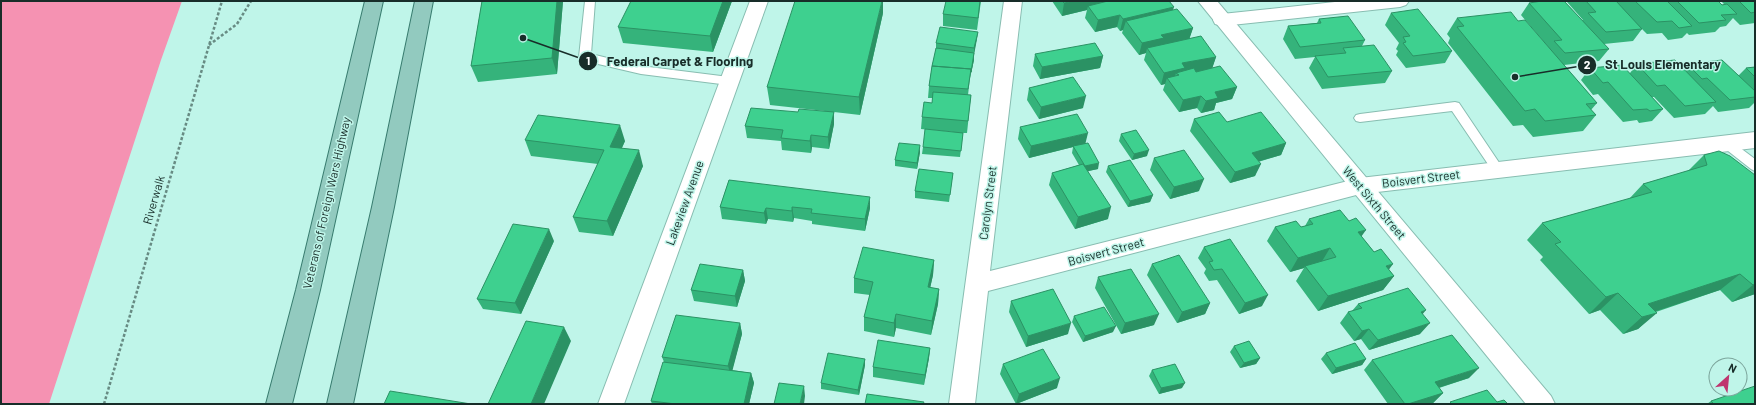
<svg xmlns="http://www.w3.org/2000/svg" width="1756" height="405" font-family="Barlow,sans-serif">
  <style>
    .water { fill: #f592b2 }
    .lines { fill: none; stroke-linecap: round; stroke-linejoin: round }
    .lane-casing { stroke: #88bdb1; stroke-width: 2 }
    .street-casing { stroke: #88bdb1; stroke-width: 2 }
    .secondary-casing { stroke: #88bdb1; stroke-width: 2 }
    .primary-casing { stroke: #387c6f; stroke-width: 2 }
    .path { stroke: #678b83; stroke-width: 2.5; stroke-dasharray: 3 2; stroke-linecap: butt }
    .lane { fill: #fff; fill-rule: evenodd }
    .street { fill: #fff; fill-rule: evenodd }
    .secondary { fill: #fff; fill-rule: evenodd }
    .primary { fill: #92cabf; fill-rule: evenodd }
    .wall { fill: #35b37b }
    .shaded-wall { fill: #2b9264 }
    .building { fill: #3ed08f; stroke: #2b9264 }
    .labels { text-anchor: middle; stroke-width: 3; stroke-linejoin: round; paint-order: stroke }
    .street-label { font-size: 12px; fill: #182d29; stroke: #bff5e9 }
    .leader { fill: none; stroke: #182d29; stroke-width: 1.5 }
    .callout-dot { fill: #182d29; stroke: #bff5e9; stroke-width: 1.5 }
    .mark-label { font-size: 12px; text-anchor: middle; font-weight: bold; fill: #fff }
    .callout-label { font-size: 13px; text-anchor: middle; font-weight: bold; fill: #182d29; stroke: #bff5e9; stroke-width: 3; stroke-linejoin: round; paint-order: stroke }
  </style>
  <rect width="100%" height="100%" fill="#bff5e9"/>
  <path class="water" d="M1 1H182L161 60 49 404H1Z"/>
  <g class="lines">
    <defs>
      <path id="lane" d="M585 1H595L591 54 641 66 729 77 733 78 735 81 733 84 729 85 641 74 581 60 579 57Z
        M1455 102 1459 103 1502 167 1504 170 1502 173 1498 175 1494 173 1452 111 1360 122 1356 121 1354 118 1356 115 1360 114Z
        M1727 139 1731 141 1755 159V171L1751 169 1723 147 1721 144 1723 141Z"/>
      <path id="street" d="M1004 1H1022L990 271 1360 178 1755 132V148L1360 194 988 291 975 404H949Z
        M1344 1H1409L1406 5 1400 7 1222 26 1215 24 1213 20 1215 16 1222 14Z"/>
      <path id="secondary" d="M750 1H768L624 404H598Z
        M1198 1H1217L1551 396 1555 404H1526Z"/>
      <path id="primary" d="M365 1H383L320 290 292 404H266L296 290Z
        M415 1H433L394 207 353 404H327L372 207Z"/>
    </defs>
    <use href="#lane" class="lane-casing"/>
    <use href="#street" class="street-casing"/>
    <use href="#secondary" class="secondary-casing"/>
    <use href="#primary" class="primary-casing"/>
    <path class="path" d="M209 45 237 24 251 1
      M104 404 222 1"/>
    <use href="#lane" class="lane"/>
    <use href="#street" class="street"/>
    <use href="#secondary" class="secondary"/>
    <use href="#primary" class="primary"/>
  </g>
  <path class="wall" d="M482 1H563L557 74 478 82 471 66Z
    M732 1 713 52 623 43 618 27Z
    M981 1 977 30 943 26V14Z
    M1052 1H1169L1173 10 1193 28 1189 39 1216 57 1212 68 1237 87 1232 99 1216 103 1214 110 1201 113 1197 108 1179 112 1163 90 1165 84 1161 85 1144 60 1146 53 1139 55 1122 33 1123 30 1120 31 1117 27 1095 32 1085 18 1087 10 1062 16Z
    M1540 1H1564L1582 20H1583L1567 2 1568 1H1616L1617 2 1618 1H1718L1722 5 1724 4 1721 1H1755V23L1740 25 1733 18 1726 26 1720 27 1715 32 1689 35 1687 33 1682 38 1668 40 1662 33 1647 34 1642 29 1633 41 1604 44 1609 49 1599 61 1564 65 1597 103 1591 110 1596 115 1583 131 1533 137 1523 125 1513 126 1448 43 1450 38 1447 34 1457 18 1518 21 1549 48 1521 15 1529 3 1540 2Z
    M883 13 860 115 834 112V124L829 149 812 147 811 153 782 150 781 141 747 138 745 126 798 112 825 111 770 105 767 87Z
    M1391 13 1452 51 1445 63 1406 68 1396 55 1398 51 1396 49 1399 43 1385 25Z
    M1319 19 1365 40 1362 46 1392 71 1385 83 1322 89 1309 68 1315 57 1295 59 1283 39 1288 26 1317 23Z
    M978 32 974 53V60L970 78 968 95H971L967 133H963L960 157 922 154 923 147 953 132 921 129 922 117 932 103 933 98H928L929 86 932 66 936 49V43Z
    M1035 54 1103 56 1100 68 1040 79 1033 66Z
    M1637 64 1683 69 1687 64 1739 75 1746 68 1755 67V102L1749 108 1718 112 1713 106 1705 114 1674 118 1654 97H1652L1663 109 1652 121 1639 123 1637 120 1623 122 1598 94 1593 95 1581 80 1590 68 1630 73Z
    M1029 88 1083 108 1039 119 1027 100Z
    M1194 119 1227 122 1286 143 1281 155 1258 162 1255 176 1230 183 1190 131Z
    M1020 127 1086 143 1098 169 1088 171 1108 219 1075 229 1049 185 1052 173 1079 165 1072 153 1073 147 1029 158 1018 139Z
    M1121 134 1147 156 1132 160 1119 141Z
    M525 140 625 141 622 148 643 166 613 236 579 232 573 217 598 164 531 156Z
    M920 152 917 169 895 166V160Z
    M1704 155 1755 175V294L1732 302 1720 290 1656 312 1638 329 1623 334 1600 310 1589 314 1540 260 1543 257 1527 240 1542 223 1629 199 1643 184 1688 171Z
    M1154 158 1199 191 1170 199 1150 170Z
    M1108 166 1153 195 1150 202 1128 207 1106 172Z
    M953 173 949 202 915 198V191Z
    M729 180 870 208 865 231 812 224V221L794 218 793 222 768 219 766 224 722 219 720 207Z
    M1309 219 1361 236 1394 276 1383 290 1318 311 1296 281 1304 268 1290 272 1267 241 1275 227H1301L1305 226Z
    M554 241 521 314 483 309 477 299Z
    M1204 247 1262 306 1239 314 1217 280 1209 281 1204 273 1206 269 1198 258Z
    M934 260 933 275 930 288 939 289 938 304 931 335 896 328 894 337 864 331V317L870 295 854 293V278Z
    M1152 264 1210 303 1205 314 1177 323 1147 275Z
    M743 270 745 281 737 307 694 301 691 290Z
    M1098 277 1154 325 1121 334 1095 288Z
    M1011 301 1068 334 1026 347 1009 312Z
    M1358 304 1422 315 1420 334 1369 350 1361 339 1354 341 1340 323 1348 312 1352 311Z
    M1074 316 1113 332 1083 342 1072 322Z
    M740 323 742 334 732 370 751 373 754 383 749 404H652L651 401 664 362 662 357Z
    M1234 346 1260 358 1256 364 1240 368 1230 352Z
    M930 348 929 358 924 385 873 377V367Z
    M1326 353 1366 359 1362 365 1332 374 1321 359Z
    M865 359V365L859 395 821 389V383Z
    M1372 360 1469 378 1439 388 1443 393 1433 403 1429 404H1388L1364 370Z
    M1003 364 1057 388 1016 404 1000 374Z
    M1152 370 1182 388 1159 394 1149 376Z
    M1711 401 1755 404H1707Z"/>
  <path class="shaded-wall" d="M557 1H563L557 74 552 58Z
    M723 1H732L713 52 710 36Z
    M882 1H883V13L860 115 859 97Z
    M1075 1H1107L1088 6 1087 10 1062 16 1064 3Z
    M1174 7 1170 19 1126 21 1123 30 1120 31 1123 19Z
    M1120 15 1117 27 1095 32 1098 20Z
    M1193 28 1189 40 1147 48 1146 53 1139 55 1142 43 1161 35Z
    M978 32 977 39 974 55V48Z
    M974 53V60L970 78 971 72Z
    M1103 56 1100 68 1040 79 1042 67Z
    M1216 57 1212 69 1183 74 1178 75 1176 73 1173 82 1167 78 1165 84 1161 85 1164 73 1182 63Z
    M1237 87 1232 99 1216 103 1214 110 1201 113 1206 101 1215 92Z
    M1086 96 1083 108 1039 119 1041 107Z
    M1201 96 1197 108 1179 112 1183 100Z
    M834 112V124L829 149 828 137Z
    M620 125 625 141 615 162 610 147Z
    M1088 133 1085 145 1073 146V147L1029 158 1031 146Z
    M811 135 812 147 811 153 810 141Z
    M1286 143 1281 155 1246 165 1252 153Z
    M920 145V152L917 169V163Z
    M639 150 643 166 613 236 607 221Z
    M1149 150 1147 156 1132 160 1134 154Z
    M1099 163 1098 169 1084 172 1085 166Z
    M1261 164 1255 176 1230 183 1235 172Z
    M1204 179 1199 191 1170 199 1174 187Z
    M1153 195 1150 202 1128 207 1130 201Z
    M870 197V208L865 231V219Z
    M792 207 794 218 793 222 792 211Z
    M1111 207 1108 219 1075 229 1078 217Z
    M766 208 768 219 766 224 764 213Z
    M549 229 554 241 521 314 515 303Z
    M1366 230 1356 244 1358 232Z
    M1330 248 1321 263 1305 266 1304 268 1290 272 1298 258Z
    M934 260 933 275 927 302 928 287Z
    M1393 264 1382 279 1386 266Z
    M743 270 745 281 737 307 735 296Z
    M1740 274 1720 290 1641 316 1648 304Z
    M1394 276 1383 290 1318 311 1328 296Z
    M1755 284V294L1732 302 1753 285Z
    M939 289 938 304 931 335 932 321Z
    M1618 293 1600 310 1589 314 1606 297Z
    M1268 295 1262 306 1239 314 1245 303Z
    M1210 303 1205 314 1177 323 1182 312Z
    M1426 310 1417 321 1421 312Z
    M1657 313 1638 329 1623 334 1642 317Z
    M896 314V328L894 337V323Z
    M1159 314 1154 325 1121 334 1125 323Z
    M740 323 742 334 731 376 728 366Z
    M1071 323 1068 334 1026 347 1028 336Z
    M1430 323 1420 334 1369 350 1378 340Z
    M1116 326 1113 332 1083 342 1085 336Z
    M564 327 571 341 544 404H531Z
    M1369 329 1361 339 1354 341 1362 331Z
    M930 348 929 358 924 385 925 375Z
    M1260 358 1256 364 1240 368 1244 363Z
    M865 359V365L859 395 858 390Z
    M1366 359 1362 365 1332 374 1336 368Z
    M1479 368 1469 378 1425 392 1435 382Z
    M751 373 754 383 749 404H744Z
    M1060 378 1057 388 1016 404 1019 394Z
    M1185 383 1182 388 1159 394 1161 388Z
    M804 386 805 396 804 404H800Z
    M1443 393 1433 403 1429 404H1408Z"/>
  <path class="building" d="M482 1H557L552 58 471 66Z
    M631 1H723L710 36 618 27Z
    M795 1H882L859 97 767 87Z
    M946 1H980L978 18 943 14Z
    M1062 1H1075L1064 3Z
    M1108 1H1169L1174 7 1123 19 1120 15 1098 20 1088 6Z
    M1542 1H1564L1609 49 1565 53 1554 41 1562 40 1529 3Z
    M1586 1H1616L1642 29 1606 32 1588 13 1596 12Z
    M1635 1H1667L1692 26 1679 28 1672 21 1657 22Z
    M1677 1H1718L1722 5 1727 4 1737 14 1721 15 1726 20 1699 23Z
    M1739 1H1755V12L1751 13Z
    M1177 9 1193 28 1161 35 1164 38 1142 43 1126 21Z
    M1418 9 1452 51 1413 56 1403 43 1406 42 1403 37 1410 36 1391 13Z
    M1511 12 1518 21 1525 20 1597 103 1586 104 1596 115 1545 121 1535 109 1525 111 1457 27 1464 26 1457 18Z
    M1348 16 1365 40 1300 47 1288 26 1321 23 1319 19Z
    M940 27 978 32 974 48 936 43Z
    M1201 36 1216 57 1182 63 1185 68 1164 73 1147 48Z
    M1095 43 1103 56 1042 67 1035 54Z
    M1374 45 1392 71 1328 77 1315 56 1346 53 1343 48Z
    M936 48 974 53 971 72V69L932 66Z
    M1675 60 1716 102 1685 106 1665 85 1657 86 1637 64Z
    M1722 60 1755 91V97L1730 100 1707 78 1702 79 1687 64Z
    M1622 65 1663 109 1650 111 1647 109 1633 110 1608 82 1603 83 1590 68Z
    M932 66 971 69 968 89 929 86Z
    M1220 66 1237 87 1215 92 1218 98 1206 101 1201 96 1183 100 1167 78 1179 75 1176 73 1194 68 1196 72Z
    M1755 67V77L1746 68Z
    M1073 77 1086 96 1041 107 1029 88Z
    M933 92 971 95 968 121 922 117 924 102 932 103Z
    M751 108 798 112 799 109 834 112 828 137 811 135 810 141 781 138 783 130 745 126Z
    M1219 112 1227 122 1261 112 1286 143 1252 153 1261 164 1235 172 1194 119Z
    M1077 114 1088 133 1031 146 1020 127Z
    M538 115 620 125 610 147 639 150 607 221 573 217 604 150 525 140Z
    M925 129 963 133 961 151 923 147Z
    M1136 130 1149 150 1134 154 1121 134Z
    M899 143 920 145 917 163 895 160Z
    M1088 143 1099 163 1085 166 1073 146Z
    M1184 150 1204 179 1174 187 1154 158Z
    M1719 151 1730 156 1755 175V284L1753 285 1740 274 1648 304 1657 313 1642 317 1618 293 1606 297 1555 244 1561 242 1542 223 1652 192 1643 184 1707 165 1704 155Z
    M1130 160 1153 195 1130 201 1108 166Z
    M1083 164 1111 207 1078 217 1052 173Z
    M919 169 953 173 950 195 915 191Z
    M729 180 870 197 865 219 811 213 812 209 792 207V211L766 208 764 213 720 207Z
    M1340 210 1349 221 1356 218 1366 230 1358 232 1374 252 1381 249 1393 264 1386 266 1394 276 1328 296 1305 266 1336 257 1330 248 1298 258 1275 227 1296 221 1301 227 1313 224 1309 219Z
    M513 224 549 229 515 303 477 299Z
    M1230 239 1268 295 1245 303 1222 269 1214 270 1209 262 1213 261 1204 247Z
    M863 247 934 260 928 287 939 289 932 321 896 314 894 323 864 317 873 282 854 278Z
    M1179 255 1210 303 1182 312 1152 264Z
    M700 264 743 270 735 296 691 290Z
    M1131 269 1159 314 1125 323 1098 277Z
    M1408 288 1426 310 1421 312 1430 323 1378 340 1369 329 1362 331 1348 312 1362 308 1358 304Z
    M1053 289 1071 323 1028 336 1011 301Z
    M1104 307 1116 326 1085 336 1074 316Z
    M676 315 740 323 728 366 662 357Z
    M526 321 564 327 531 404H488Z
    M1452 335 1479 368 1435 382 1443 393 1408 404H1405L1372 360Z
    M878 340 930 348 925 375 873 367Z
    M1249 341 1260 358 1244 363 1234 346Z
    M1355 343 1366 359 1336 368 1326 353Z
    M1043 349 1060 378 1019 394 1003 364Z
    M828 353 865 359 858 390 821 383Z
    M663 362 751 373 744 404H676L651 401Z
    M1175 364 1185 383 1161 388 1152 370Z
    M779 383 804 386 800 404H774Z
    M1755 386V404H1714L1711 401Z
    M1487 390 1497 402 1504 400 1508 404H1452L1450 402Z
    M390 391 471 404H384Z
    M867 394 924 402 923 404H865Z"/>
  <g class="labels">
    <g class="street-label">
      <text transform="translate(1421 179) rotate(-7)" y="4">Boisvert Street</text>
      <text transform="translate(154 200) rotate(-74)" y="4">Riverwalk</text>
      <text transform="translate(327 203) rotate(-77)" y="4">Veterans of Foreign Wars Highway</text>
      <text transform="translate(685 203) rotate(-70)" y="4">Lakeview Avenue</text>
      <text transform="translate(988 203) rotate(-83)" y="4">Carolyn Street</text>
      <text transform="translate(1374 203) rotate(50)" y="4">West Sixth Street</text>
      <text transform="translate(1106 252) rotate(-15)" y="4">Boisvert Street</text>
    </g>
  </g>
  <path class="leader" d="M523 38L588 61M1515 77L1587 65"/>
  <g class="callout-dot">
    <circle cx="523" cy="38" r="4"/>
    <circle cx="1515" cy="77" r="4"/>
    <circle cx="588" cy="61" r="10"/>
    <circle cx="1587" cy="65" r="10"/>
  </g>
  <g class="mark-label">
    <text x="588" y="65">1</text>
    <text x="1587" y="69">2</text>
  </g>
  <g class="callout-label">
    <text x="680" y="66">Federal Carpet &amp; Flooring</text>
    <text x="1663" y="69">St Louis Elementary</text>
  </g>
  <rect width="1756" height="405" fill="none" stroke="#182d29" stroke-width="4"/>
  <g transform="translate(1728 377) rotate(27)"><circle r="19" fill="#bff5e9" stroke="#7ca59c"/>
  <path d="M0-3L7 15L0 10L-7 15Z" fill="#bf356f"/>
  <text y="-6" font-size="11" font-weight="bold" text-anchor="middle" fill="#182d29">N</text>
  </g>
</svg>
